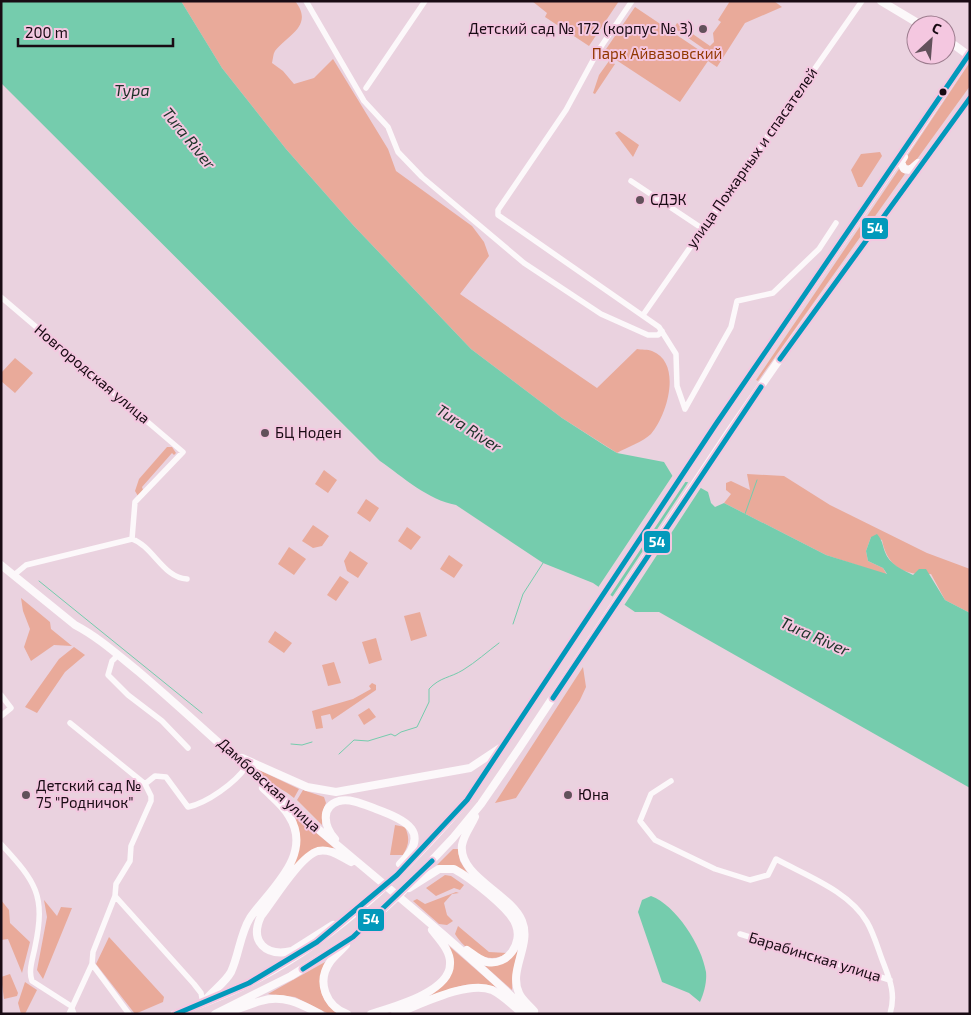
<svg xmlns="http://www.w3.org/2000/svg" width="971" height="1015" font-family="'Exo 2',sans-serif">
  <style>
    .green { fill: #e9aa9a }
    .water { fill: #75ccad }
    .pier { fill: #ead2df }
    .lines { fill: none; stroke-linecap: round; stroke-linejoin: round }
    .stream { stroke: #75ccad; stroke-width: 1 }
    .street { stroke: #fcf8fa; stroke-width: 5.5 }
    .secondary { stroke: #fcf8fa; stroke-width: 8 }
    .bus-1-casing { stroke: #f4c7e0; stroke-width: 9 }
    .bus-1 { stroke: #0299bb; stroke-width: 5 }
    .poi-dot { fill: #62515b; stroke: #f4c7e0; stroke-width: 2 }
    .bus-dot { fill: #190b14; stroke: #f4c7e0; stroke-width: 2 }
    .labels { text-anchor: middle; stroke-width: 4; stroke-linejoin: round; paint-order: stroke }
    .poi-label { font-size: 15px; fill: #190b14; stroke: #f4c7e0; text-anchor: start }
    .park-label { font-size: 15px; fill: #913600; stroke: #f4c7e0 }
    .street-label { font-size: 15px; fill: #190b14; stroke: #f4c7e0 }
    .water-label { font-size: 16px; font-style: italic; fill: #1c3228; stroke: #f4c7e0 }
    .line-badge { stroke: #f4c7e0; stroke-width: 2 }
    .badge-label { font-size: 14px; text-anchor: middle; font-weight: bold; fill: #fff }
  </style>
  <rect width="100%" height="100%" fill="#ead2df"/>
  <path class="green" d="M181 1H295C315 26 286 36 275 51 273 54 273 59 272 63L283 71 294 84 314 78 333 59 388 149 396 171 472 226 484 242 489 256 460 294 597 388 637 349C641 350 648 349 652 351 683 363 667 416 651 434 643 442 627 447 617 453L562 418 471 349 353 225 286 149 222 68Z
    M532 1H619L589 46 545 17 547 13Z
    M730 1H774L782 7 745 23 717 67 708 61 680 102 604 52 635 7 705 54 707 51 674 28 677 23 710 46 714 42 713 33 721 22 718 20Z
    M609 61 615 64 595 94 593 93 599 75Z
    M970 62V86L912 166 906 165 904 161Z
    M619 131 639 145 633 157 615 133Z
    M880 152 882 156 862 187H858L851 170 861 154Z
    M899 169 905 174 758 381 756 380Z
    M15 358 33 373 15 393 1 381V373Z
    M167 447H172L176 453 174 455 172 453 142 487 143 490 138 496 135 491 139 479Z
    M324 470 337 480 328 493 315 484Z
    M747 474 784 476 830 505 927 553 970 569V613L945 600 931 574C905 576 887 567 882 540L871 537 866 551 868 561 883 568 887 575 826 555 724 503 731 494 726 490V483L731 481 750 490Z
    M366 499 379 508 370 522 357 513Z
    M313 525 329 536 322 546 313 548 302 541Z
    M407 527 421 537 411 550 398 541Z
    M289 547 306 559 294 575 278 564Z
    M350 551 368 563 358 578 347 571 344 561Z
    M449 555 463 565 454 578 440 569Z
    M340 576 349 582 336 601 327 595Z
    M21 598 50 622 51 629 72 646 54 645 31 661 24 647 30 629 23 611Z
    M420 612 427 636 411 641 404 616Z
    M275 631 292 643 284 653 268 642Z
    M376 638 382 660 369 664 362 642Z
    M74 647 85 655 65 672 37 713 25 707 59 659Z
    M334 662 341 683 328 686 322 665Z
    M583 667 586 687 580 700 516 798 495 803Z
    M372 683 376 685V690L332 720 330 714 321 716 323 728 316 729 312 711 353 699 371 689 369 686Z
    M369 708 376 717 364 725 358 715Z
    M257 769 299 789 294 798C283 788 265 783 257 769Z
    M303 790 324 797 326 803 322 813V825L297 800Z
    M294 814 334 848H324L288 874C302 853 302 837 294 814Z
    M395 825 405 827C410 838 409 845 403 855H390Z
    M453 849H458L460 861 468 874 450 865H437Z
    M445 875 451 876 464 885 460 890 454 888 436 896 426 888Z
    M456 892 459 893 452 894 444 903 447 915 453 921 447 925 439 924 413 901 417 899 425 904Z
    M1 900 9 910 10 923 30 942 22 973 8 939 1 940Z
    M44 900 57 916 61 907 72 908 43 979 37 970 47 917Z
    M458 926 489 952 507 953C489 966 465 951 455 934Z
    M109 937 164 997 163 1002 135 1014 96 964Z
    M449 946 496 987C472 979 453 988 430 996 448 983 459 968 449 946Z
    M518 949 513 972 512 990 485 966 507 962Z
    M325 962C316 982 319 1000 338 1014H329L295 997 268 994Z
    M10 974 18 993 17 996 4 999 1 977Z
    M25 982 37 990 25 1014H21L18 1003Z"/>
  <path class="water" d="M1 1H181L222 68 286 149 353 225 471 349 562 418 607 447 617 453 664 462 675 480 692 483 708 492 711 503 715 507 724 503 826 555 887 574 883 568 868 561 866 551 871 537 877 534C883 541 882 544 885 552 889 564 903 570 913 575L919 569H926L945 600 970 613V788L659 612H635L593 583 543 563 456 505C428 500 403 477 380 461L1 83Z
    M651 896C676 905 702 946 706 972 707 982 704 993 700 1002L689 993 662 982 638 912 642 900Z"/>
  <path class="pier" d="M673 475 676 478 686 481 609 597 597 589Z
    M689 481 702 486 623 607 611 599Z"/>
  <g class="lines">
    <path class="stream" d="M745 514 757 480
      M39 581 202 713
      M513 624 523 594 543 563
      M291 744 302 745 312 742
      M339 754 354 740 368 741 391 734 395 736 401 732 417 727 429 702V689C440 677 450 678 463 670 476 662 487 652 499 643"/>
    <path class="street" d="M306 1 364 101 388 127 398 152 422 177 524 263 601 314 648 335H658L662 331
      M632 1 598 51 566 110 498 210V215L659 327 676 354 677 386 685 409
      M366 88 425 1
      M631 181 703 229
      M1 297 183 452 135 502 132 539
      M643 315 862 1
      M685 409 731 327 737 301 773 293 819 249 836 223
      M14 575 26 565 132 539C153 546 163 578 187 579
      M118 655 112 661 108 675 128 695 162 721 188 748
      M1 695 11 708 1 716
      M70 723 145 784 155 776 166 777 188 807C207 803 235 783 246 767
      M671 781 651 794 640 821 655 840 715 869 750 880 768 875 776 859C807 876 849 891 867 922 874 934 878 949 883 962 890 980 896 994 890 1014
      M1 844C36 882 46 895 35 947 33 958 28 971 32 981L71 1006 74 1014
      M115 896 194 984 201 993 203 1003
      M740 934 890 980
      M92 964 129 1014
      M69 1014 92 964 93 952 115 896 116 884 130 861 131 846 151 801V796L145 784"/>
    <path class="secondary" d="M881 1 921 25
      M946 39 968 55
      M904 157 901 162 904 169 910 170 918 163
      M1 565 75 625C98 637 118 655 139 672 179 706 216 741 255 775 346 855 443 929 530 1014
      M242 758 307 787 336 792 470 768 500 748
      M475 817C471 826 464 834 462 845 458 876 511 894 522 921 532 945 508 970 519 993 522 1000 529 1005 534 1011
      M335 839C325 828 319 807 339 801 351 798 365 805 376 809 406 820 432 832 400 864
      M409 888 439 869H454C469 877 511 909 516 925 523 943 508 966 487 962 479 960 473 954 467 950
      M333 925 292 951C266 957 249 942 261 916 273 901 300 856 318 851 330 848 341 857 351 862
      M346 945C341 951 334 956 330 962 316 982 326 1006 347 1014
      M203 1003C211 992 225 983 231 972 239 955 240 934 250 918 270 889 314 855 289 816 283 805 272 797 263 788
      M220 1013C235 1012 246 1005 261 1001 283 994 301 1004 320 1014
      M175 1014C203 1003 232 993 259 978 340 935 408 869 467 800L716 424 918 131 970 53
      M215 1014 291 976 353 937 402 892 453 838 481 804 520 747 729 432 795 337 970 98
      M371 1014C393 1007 450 992 450 964 451 951 439 939 432 930
      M395 1014C420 1005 467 980 492 990 504 996 513 1006 523 1014"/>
    <defs>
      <path id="bus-1" d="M780 359 970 98
        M553 698 761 387
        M303 969 353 937 432 861
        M176 1014 249 983 317 942 397 875 467 800 716 424 970 53"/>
    </defs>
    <use href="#bus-1" class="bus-1-casing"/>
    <use href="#bus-1" class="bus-1"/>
  </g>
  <g class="poi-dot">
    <circle cx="703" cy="29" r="5"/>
    <circle cx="640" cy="200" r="5"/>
    <circle cx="265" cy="433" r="5"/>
    <circle cx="26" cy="795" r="5"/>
    <circle cx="568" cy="795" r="5"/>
  </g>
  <circle class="bus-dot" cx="943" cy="92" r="4.5"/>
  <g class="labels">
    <g class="poi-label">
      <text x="693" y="34" text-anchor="end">Детский сад № 172 (корпус № 3)</text>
      <text x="650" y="205">СДЭК</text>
      <text x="275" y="438">БЦ Ноден</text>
      <text x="36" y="791">Детский сад №<tspan x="36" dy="17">75 "Родничок"</tspan></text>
      <text x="578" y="800">Юна</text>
    </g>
    <g class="park-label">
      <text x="657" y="59">Парк Айвазовский</text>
    </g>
    <g class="street-label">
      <text transform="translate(752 158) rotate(-55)" y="5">улица Пожарных и спасателей</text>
      <text transform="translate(92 374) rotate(40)" y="5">Новгородская улица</text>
      <text transform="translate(269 785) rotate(42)" y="5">Дамбовская улица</text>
      <text transform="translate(815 957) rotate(17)" y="5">Барабинская улица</text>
    </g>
    <g class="water-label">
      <text x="132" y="96">Тура</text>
      <text transform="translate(189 138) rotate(51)" y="6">Tura River</text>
      <text transform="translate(469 428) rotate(33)" y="6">Tura River</text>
      <text transform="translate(815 636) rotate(24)" y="6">Tura River</text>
    </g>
  </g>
  <g class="line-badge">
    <rect x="861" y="217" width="28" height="23" rx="5" fill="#0299bb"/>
    <rect x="643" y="530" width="28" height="24" rx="5" fill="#0299bb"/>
    <rect x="357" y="908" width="28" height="24" rx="5" fill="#0299bb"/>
  </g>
  <g class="badge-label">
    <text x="875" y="233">54</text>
    <text x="657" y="547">54</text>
    <text x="371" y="924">54</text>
  </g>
  <rect width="971" height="1015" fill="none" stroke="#190b14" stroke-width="5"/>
  <g transform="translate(931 40) rotate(26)"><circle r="24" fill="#f4c7e0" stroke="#9c7c8e"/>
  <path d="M0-4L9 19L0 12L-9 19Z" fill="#62515b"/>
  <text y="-8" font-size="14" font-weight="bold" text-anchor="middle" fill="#190b14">С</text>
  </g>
  <path d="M18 38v8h155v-8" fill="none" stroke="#190b14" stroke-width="2.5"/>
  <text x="25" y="38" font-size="15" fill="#190b14" stroke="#f4c7e0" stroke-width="4" paint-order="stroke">200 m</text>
</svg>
